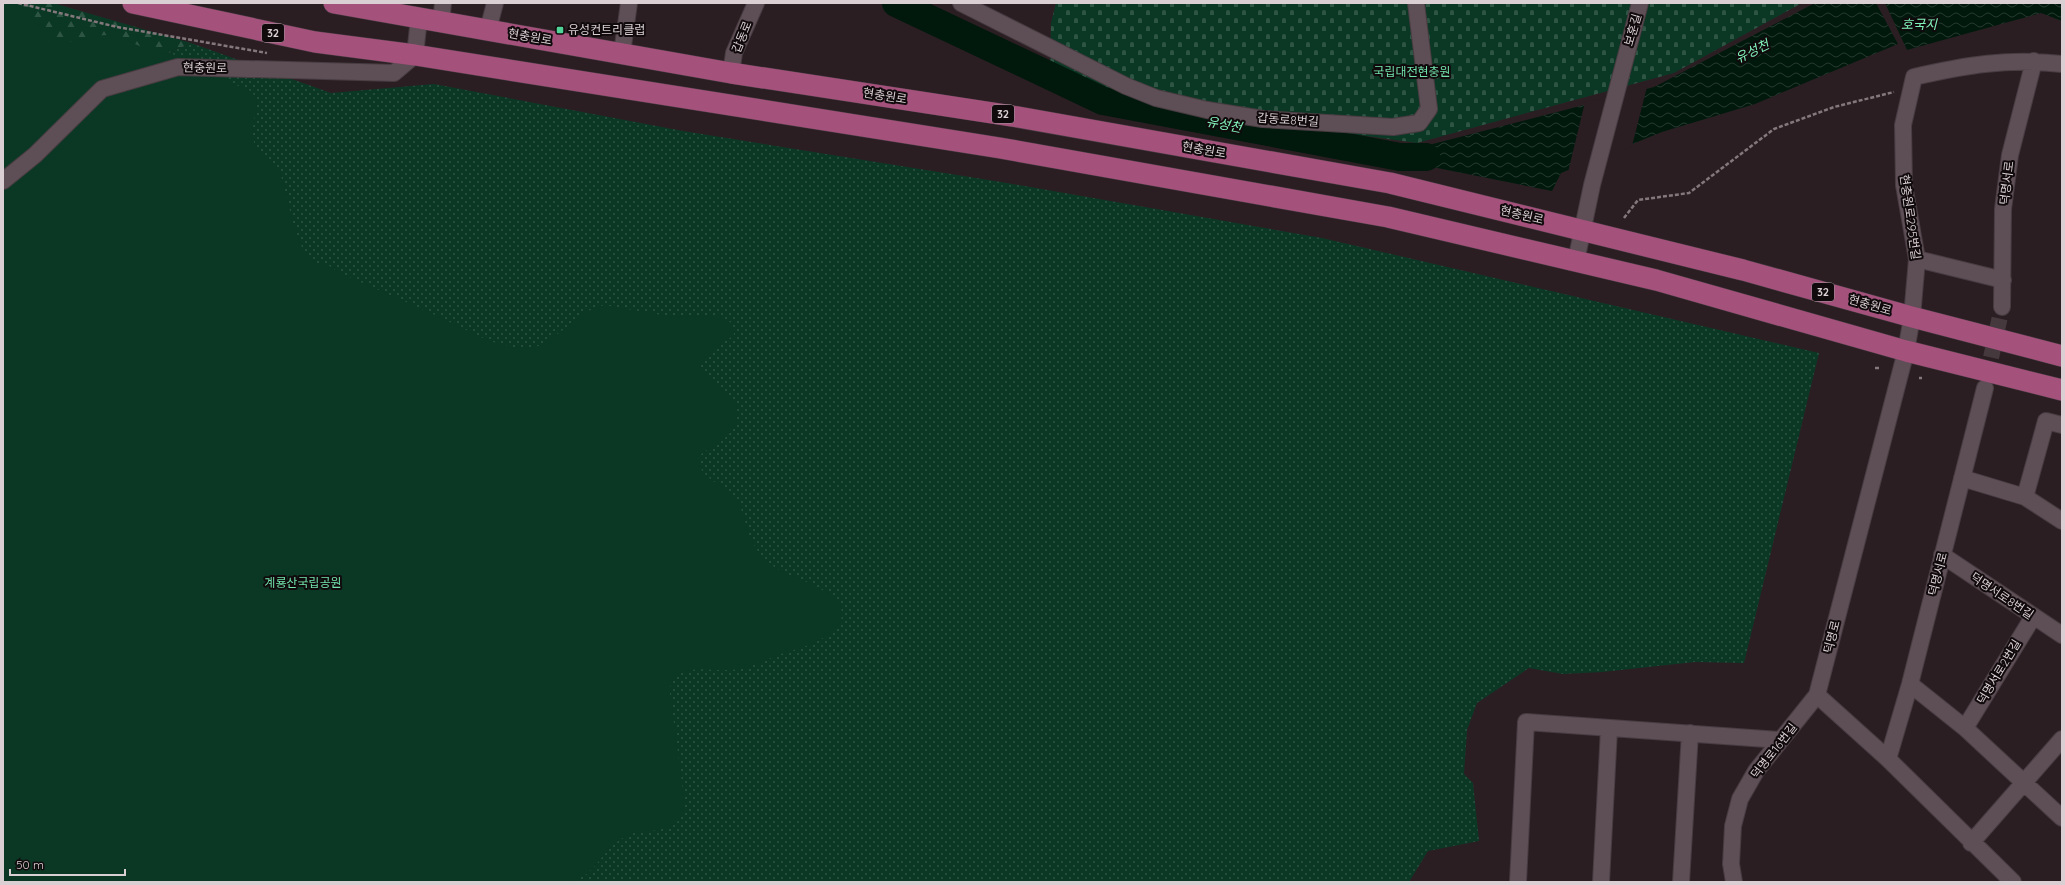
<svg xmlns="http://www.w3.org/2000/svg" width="2065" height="885" font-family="Quicksand,'Noto Sans KR',sans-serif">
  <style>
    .grass { fill: url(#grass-dots) }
    .forest { fill: url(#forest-firs) }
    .cemetery { fill: url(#cemetery-stones) }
    .park { fill: #0b3825 }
    .water { fill: url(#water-waves) }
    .pier { fill: #2b1e23 }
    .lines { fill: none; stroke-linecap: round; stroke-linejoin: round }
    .river { stroke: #01190d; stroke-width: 28 }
    .minor-tunnel { stroke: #45393e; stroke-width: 16; stroke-dasharray: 16 8; stroke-linecap: butt }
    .minor-casing { stroke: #473c41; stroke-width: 18 }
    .major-casing { stroke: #473c41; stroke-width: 22 }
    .path { stroke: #84787d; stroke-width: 2.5; stroke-dasharray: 4 2; stroke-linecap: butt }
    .minor { stroke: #5e4e55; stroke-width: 16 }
    .major { stroke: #a4517c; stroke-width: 21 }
    .poi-dot { fill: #51d398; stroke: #100a0c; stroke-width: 1.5 }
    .labels { text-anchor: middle; stroke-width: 4; stroke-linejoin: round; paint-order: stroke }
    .shield { fill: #100a0c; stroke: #9d9598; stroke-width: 1 }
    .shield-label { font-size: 11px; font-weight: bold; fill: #dad0d4 }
    .poi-label { font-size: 12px; fill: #dad0d4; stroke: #100a0c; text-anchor: start }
    .street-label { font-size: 12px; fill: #dad0d4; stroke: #100a0c }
    .park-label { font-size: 12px; fill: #71e4ac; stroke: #100a0c }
    .water-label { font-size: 13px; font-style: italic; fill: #81f3ba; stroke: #100a0c }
  </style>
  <defs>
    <pattern id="grass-dots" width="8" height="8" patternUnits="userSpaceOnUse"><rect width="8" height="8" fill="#0b3825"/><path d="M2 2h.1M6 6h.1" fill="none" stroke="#2e5444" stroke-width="1.8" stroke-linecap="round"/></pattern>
    <pattern id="forest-firs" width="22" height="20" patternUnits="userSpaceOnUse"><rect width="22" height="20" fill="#0b3825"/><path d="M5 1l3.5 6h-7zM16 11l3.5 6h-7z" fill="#2e5444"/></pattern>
    <pattern id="cemetery-stones" width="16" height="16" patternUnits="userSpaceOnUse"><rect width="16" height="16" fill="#0b3825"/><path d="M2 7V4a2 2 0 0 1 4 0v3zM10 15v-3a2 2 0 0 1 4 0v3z" fill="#2e5444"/></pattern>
    <pattern id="water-waves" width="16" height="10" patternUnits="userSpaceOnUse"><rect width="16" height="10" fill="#01190d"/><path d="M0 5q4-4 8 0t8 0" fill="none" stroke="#25392f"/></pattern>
  </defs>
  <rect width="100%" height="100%" fill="#2b1e23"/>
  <path class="grass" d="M191 43 331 93 434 84 683 131 1001 182 1322 238 1819 353 1744 663 1695 662 1602 672 1563 674 1529 668 1477 703 1467 730 1464 774 1473 783 1479 841 1428 851 1409 882H3V127Z"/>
  <path class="forest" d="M3 3H53L191 43 3 127Z"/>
  <path class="cemetery" d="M1056 3H1802L1674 73 1417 143 1176 110 1050 72 1051 23Z"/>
  <path class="park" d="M8 3C25 3 38 28 48 41 65 48 91 34 111 35 123 36 138 47 150 50 180 59 199 51 226 71L228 84C277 90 246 119 254 142 258 153 272 159 278 169 290 191 293 270 328 265L338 272 433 314 489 341 513 347 529 348 543 345 588 311 604 305 667 316 718 317 732 323 734 335C722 344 703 352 700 367 708 387 745 394 736 420 735 425 733 430 729 434 721 442 708 448 699 456 696 479 724 483 736 499 741 506 743 516 746 524 751 545 762 561 781 571 797 579 844 593 842 615 841 626 826 636 818 641 808 646 797 649 786 652 770 658 754 666 738 669 719 673 695 664 678 675 671 680 670 687 670 694L684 798C684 805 684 815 678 821 667 834 641 828 626 836 607 846 603 859 589 872 584 877 576 879 570 882H3V5Z"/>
  <path class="water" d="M1815 3H1876L1898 44 1755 104 1662 132 1561 173 1552 191 1387 158 1391 146 1417 148 1654 87Z
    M1885 3H2062V21L2041 13 1907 50Z"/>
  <path class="pier" d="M1647 87 1632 146 1568 172 1585 102Z"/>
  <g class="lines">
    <path class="river" d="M896 3 1103 101 1400 157H1426"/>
    <path class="minor-tunnel" d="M1986 381 2002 307"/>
    <defs>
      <path id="minor" d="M961 3 1126 86 1156 98 1207 110 1263 119 1393 127 1419 123 1429 109 1416 3
        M441 22 443 3
        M488 30 495 3
        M622 53 629 3
        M731 73 734 53 756 3
        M3 181 35 155 102 89 178 67 394 73 415 55 419 18
        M1917 259 2003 280
        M1576 261 1592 185 1640 3
        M2002 307 2003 209 2010 155 2034 61
        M1962 478 2025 497 2062 521
        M2025 497 2046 421 2062 425
        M1942 555 2062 635
        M1910 684 1965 728 2062 818
        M1965 728 2033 617
        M1888 759 1910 684 1985 388
        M1971 843 2062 739
        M1518 882 1526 722 1781 740
        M1601 882 1609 729
        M1681 882 1690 733
        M1734 882 1731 864 1733 826 1740 799 1756 771 1817 695
        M2013 882 1888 759 1817 695 1906 351 1912 317 1917 259 1904 185 1903 125 1914 77C1966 65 2008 58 2062 64"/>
      <path id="major" d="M133 3 315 42 415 55 1000 148 1388 217 1656 280 1906 351 2062 390
        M334 3 731 73 1012 116 1390 183 1743 270 1912 317 2062 356"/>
    </defs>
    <use href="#minor" class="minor-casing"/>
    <use href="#major" class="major-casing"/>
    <path class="path" d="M18 3 117 27 267 53
      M1624 218 1638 200 1689 193 1774 129 1834 107 1894 92
      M1875 368H1880
      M1919 378H1922"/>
    <use href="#minor" class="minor"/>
    <use href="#major" class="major"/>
  </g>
  <rect class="poi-dot" x="556" y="26" width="8" height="8" rx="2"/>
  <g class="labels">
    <g class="shield">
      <rect x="262" y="24" width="22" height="18" rx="3"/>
      <rect x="992" y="105" width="22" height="18" rx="3"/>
      <rect x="1812" y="283" width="22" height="18" rx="3"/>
    </g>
    <g class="shield-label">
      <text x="273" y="37">32</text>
      <text x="1003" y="118">32</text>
      <text x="1823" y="296">32</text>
    </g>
    <g class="poi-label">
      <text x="568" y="34">유성컨트리클럽</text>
    </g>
    <g class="street-label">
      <text transform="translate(1633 30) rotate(-74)" y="4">보훈길</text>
      <text transform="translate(530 37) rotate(10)" y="4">현충원로</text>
      <text transform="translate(742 37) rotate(-68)" y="4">갑동로</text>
      <text transform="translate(205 68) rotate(1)" y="4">현충원로</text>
      <text transform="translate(885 96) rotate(9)" y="4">현충원로</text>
      <text transform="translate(1288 120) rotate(4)" y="4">갑동로8번길</text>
      <text transform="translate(1204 150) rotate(10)" y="4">현충원로</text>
      <text transform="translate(2007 183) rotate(-83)" y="4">덕명서로</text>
      <text transform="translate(1522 215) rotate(13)" y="4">현충원로</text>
      <text transform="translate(1910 217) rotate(82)" y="4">현충원로295번길</text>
      <text transform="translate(1870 305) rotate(16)" y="4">현충원로</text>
      <text transform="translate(1938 574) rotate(-76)" y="4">덕명서로</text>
      <text transform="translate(2002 596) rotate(34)" y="4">덕명서로8번길</text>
      <text transform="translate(1832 637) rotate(-76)" y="4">덕명로</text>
      <text transform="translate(1999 672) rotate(-59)" y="4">덕명서로2번길</text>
      <text transform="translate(1774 751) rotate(-52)" y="4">덕명로16번길</text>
    </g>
    <g class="park-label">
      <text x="1412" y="76">국립대전현충원</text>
      <text x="303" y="587">계룡산국립공원</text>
    </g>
    <g class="water-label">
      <text x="1919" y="29">호국지</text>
      <text transform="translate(1752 51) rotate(-26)" y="5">유성천</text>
      <text transform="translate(1224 124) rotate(11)" y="5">유성천</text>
    </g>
  </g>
  <rect width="2065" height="885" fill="none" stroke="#dad0d4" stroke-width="8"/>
  <path d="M10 869v6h115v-6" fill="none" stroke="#dad0d4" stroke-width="2"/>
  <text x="16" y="869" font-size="12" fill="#dad0d4" stroke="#100a0c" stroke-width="3" paint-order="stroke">50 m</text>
</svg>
